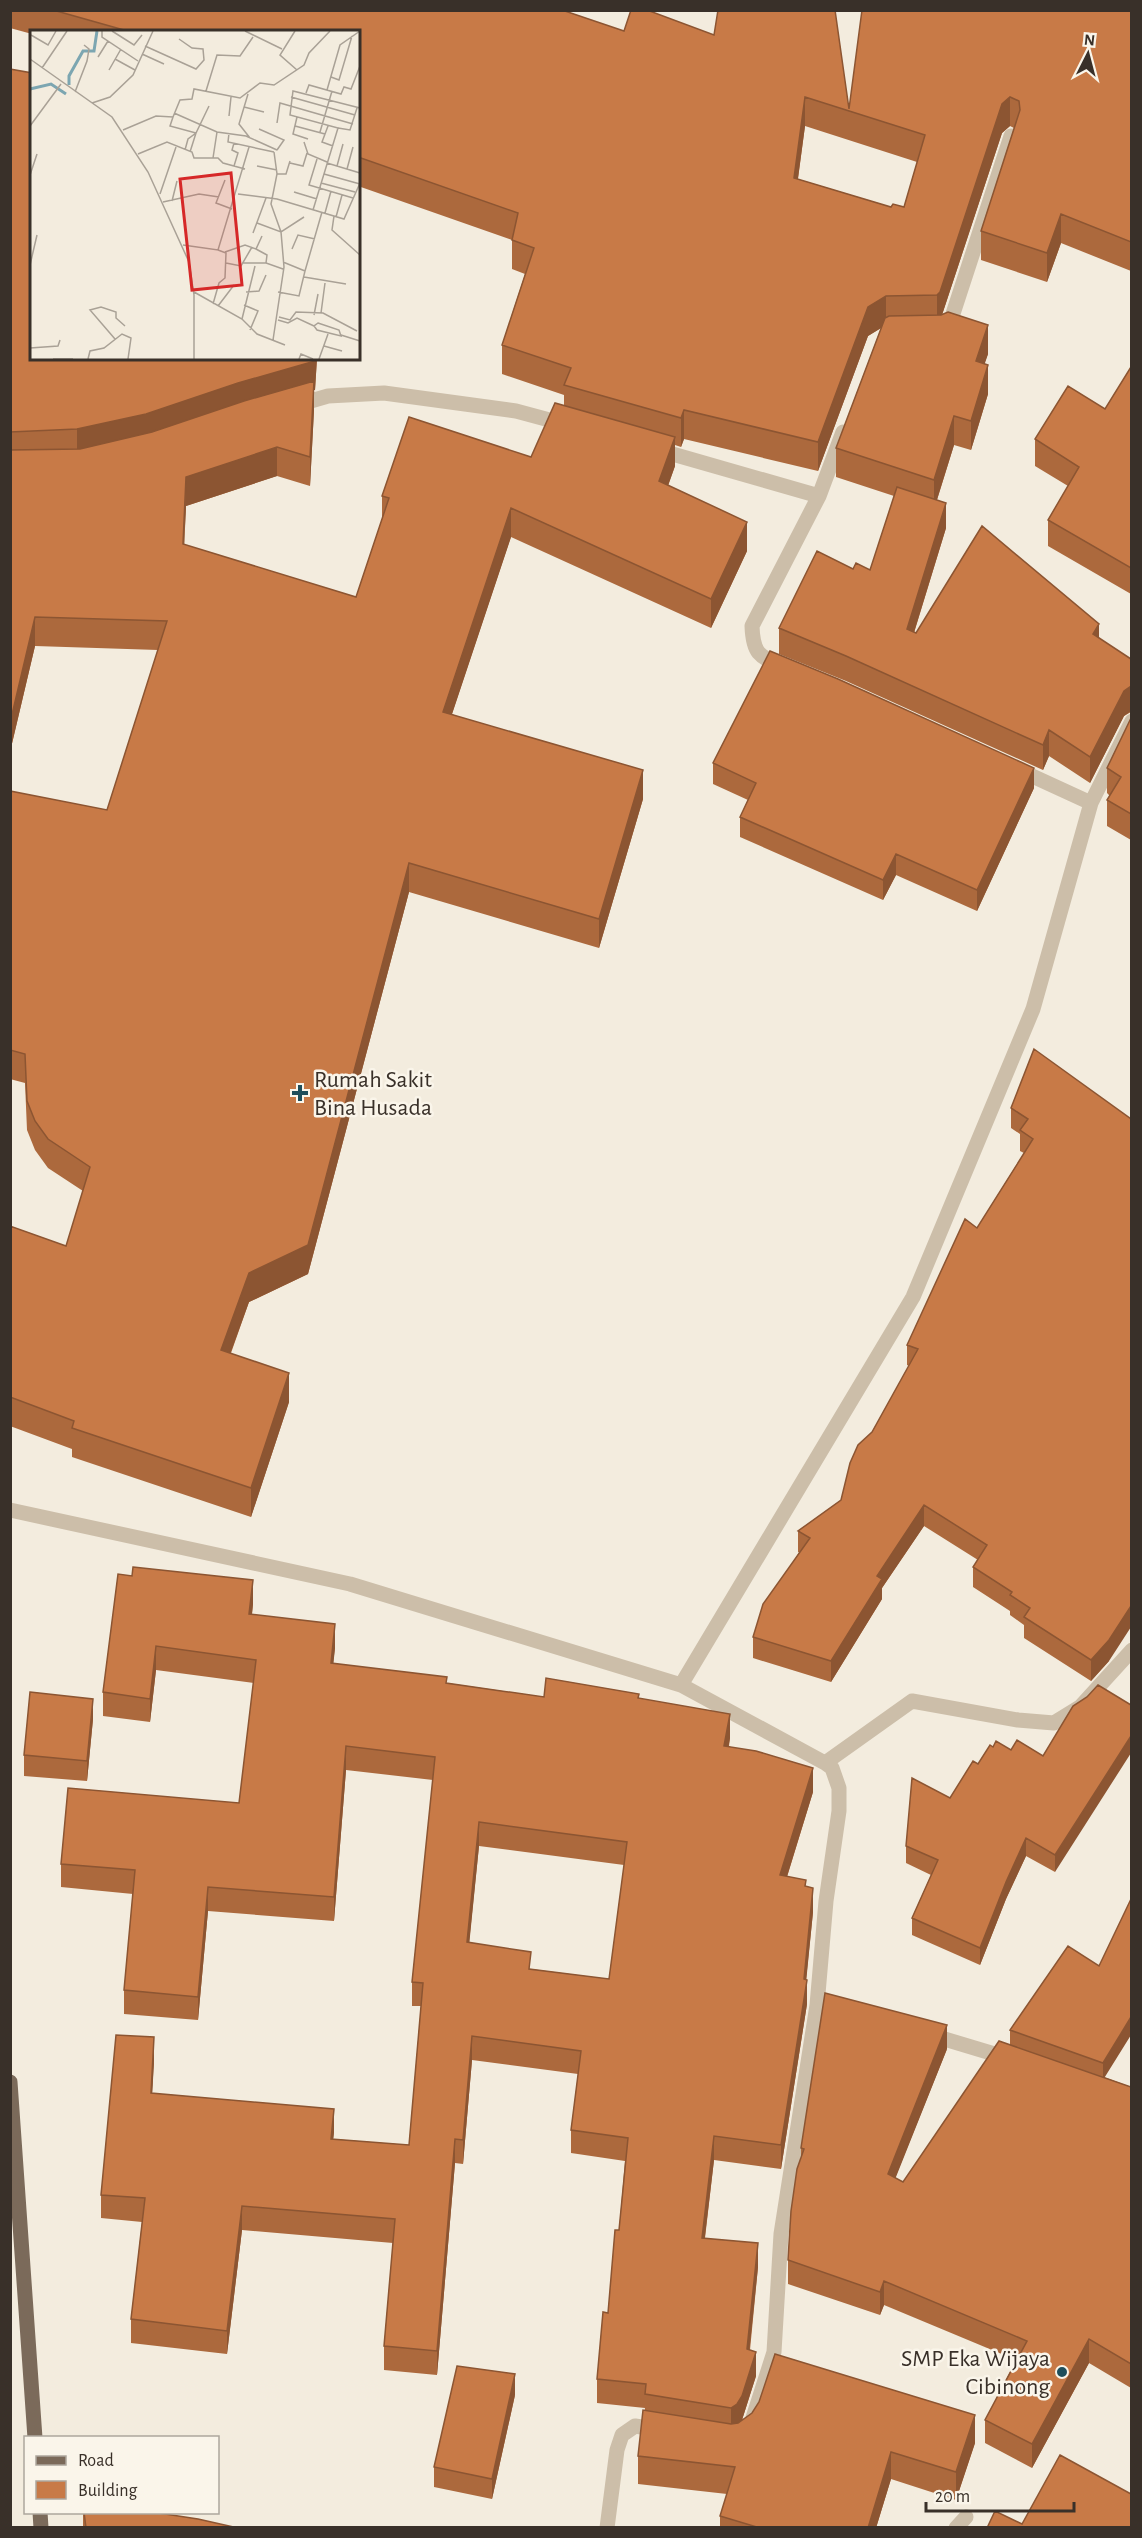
<svg xmlns="http://www.w3.org/2000/svg" width="1142" height="2538" font-family="'Alegreya Sans',sans-serif">
  <style>
    .lines { fill: none; stroke-linecap: round; stroke-linejoin: round }
    .street { stroke: #ccbea9; stroke-width: 15 }
    .primary { stroke: #7b6a5a; stroke-width: 15 }
    .wall { fill: #ac693d; fill-rule: evenodd }
    .shaded-wall { fill: #8c5532 }
    .building { fill: #c87a47; stroke: #8c5532; stroke-width: 1.5; fill-rule: evenodd }
    .poi-dot { fill: #1e4e5b; stroke: #faf5ea; stroke-width: 2 }
    .labels { text-anchor: middle; stroke-width: 5; stroke-linejoin: round; paint-order: stroke }
    .poi-label { font-size: 24px; fill: #393029; stroke: #faf5ea; text-anchor: start }
    .inset-river { fill: none; stroke: #7ca6b1; stroke-width: 3 }
    .inset-road { fill: none; stroke: #a9a196; stroke-width: 1.5 }
    .view { fill: #d62828; fill-opacity: 0.15; stroke: #d62828; stroke-width: 3 }
    .inset-edge { fill: none; stroke: #393029; stroke-width: 3 }
  </style>
  <rect width="100%" height="100%" fill="#f3ecde"/>
  <g class="lines">
    <path class="street" d="M944 331 949 326 1011 136
      M297 405 328 396 384 393 516 411 568 425
      M655 449 819 496
      M783 667C759 656 753 654 752 626L819 496 843 432
      M1017 769 1091 803
      M10 1510 350 1584 681 1685 913 1297 1033 1009 1091 803 1132 721
      M681 1685 825 1763 832 1768 839 1788V1811L826 1901 817 2005 781 2234 774 2352 751 2424
      M825 1763 912 1701 1018 1720 1054 1723 1080 1707 1132 1650
      M928 2034 1011 2059
      M607 2528 617 2450 622 2435 635 2426 661 2430
      M956 2528 966 2517"/>
    <path class="primary" d="M10 2082 35 2438
      M40 2512 41 2528"/>
  </g>
  <path class="wall" d="M10 10H562L849 109 1131 10V271L1061 243 1047 282 981 260V231L1014 128 1010 126 1002 133 942 315 988 354 984 364 988 394 971 450 954 445 937 500 946 528 914 633H916L1099 638 1131 659V712L1124 716 1090 783 1049 756 1043 770 846 681 779 654V628L853 569 870 570 894 496 836 477V448L881 328 868 336 818 471 684 439 681 447 675 445V466L668 486 747 551 711 628 511 537 452 714 643 799 599 948 409 892 308 1274 249 1302 231 1353 289 1402 251 1517 72 1457V1449L10 1426V1226L66 1246 83 1191 48 1168 35 1150 27 1130 25 1083 10 1079V791L107 810 158 650 35 646 10 752V69L32 358H317L315 390H314V410L310 486 277 476 186 506 184 545 356 597 382 519V496L531 457 564 405V395L502 374V345L525 274 512 269V240L358 186V32H32V34L10 28ZM805 126 917 162 904 207H891L798 179Z
    M1131 367V594L1048 546V520L1068 486 1035 466V439L1105 409Z
    M1131 718V840L1107 826V800L1110 796 1107 793V768Z
    M713 763 1034 788 977 911 896 875 883 900 740 837V817L748 800 713 784Z
    M1034 1049 1109 1661 1091 1681 1024 1638V1625L1010 1615V1611L973 1587V1567L978 1560 924 1526 882 1588V1599L831 1682 753 1658V1637L799 1552H798V1531L841 1500 872 1432 909 1366 907 1365V1345L977 1228 1024 1153 1020 1151V1134L1011 1128V1108Z
    M118 1574 253 1604 252 1615 335 1648 333 1663 447 1683 544 1697 639 1698 730 1738 729 1746 813 1792 787 1877 806 1886 813 1912 806 1980 807 2004 781 2169 714 2160 705 2238 758 2267 750 2350 756 2376 742 2420 975 2443 956 2500 891 2479 876 2528H720V2516L727 2494 638 2484V2456L645 2408 597 2403V2379L608 2313 619 2230 625 2161 571 2153V2130L578 2074 472 2060 463 2164 455 2163 437 2375 384 2370V2346L393 2243 242 2230 227 2354 131 2343V2319L142 2222 101 2218V2195L154 2061 152 2093 334 2132 333 2139 409 2145 421 2006H412V1982L433 1780 346 1770 334 1921 208 1911 198 2020 124 2014V1990L133 1894 61 1887V1864L239 1803 254 1683 156 1670 150 1722 103 1716V1692ZM479 1846 624 1865 609 1979 531 1969 469 1943Z
    M1073 1706 1055 1872 1026 1856 1006 1899 980 1965 912 1935V1918L931 1875 906 1863V1846L950 1798 993 1747 1043 1756Z
    M93 1719 87 1781 24 1776V1755Z
    M1099 1966 1104 2077 1131 2087V2388L1089 2363 1032 2468 985 2443V2420L1016 2360 884 2305 880 2315 788 2284V2260L801 2159V2148L947 2049 895 2178 903 2182 1010 2045V2030Z
    M515 2395 492 2499 434 2487V2467Z
    M83 2512H152L238 2528H83Z"/>
  <path class="shaded-wall" d="M805 97V126L794 207V178Z
    M1010 97V126L1002 133 940 321 937 324V295L1002 104Z
    M1061 214V243L1047 282V253Z
    M886 296V325L868 336 818 471V442L868 307Z
    M988 325V354L976 390V361Z
    M315 358H317L315 390H314V410L310 486V457L313 390 77 458V429Z
    M988 365V394L971 450V421Z
    M684 410V439L681 447V418Z
    M954 416V445L934 509V480Z
    M675 437V466L659 510V481Z
    M277 447V476L186 506 183 573 186 477Z
    M946 503V528L907 655V629Z
    M511 508V537L443 741V712Z
    M747 522V551L711 628V599Z
    M35 617V646L10 752V723Z
    M1099 624V650L1093 634Z
    M1131 686V711L1124 716 1090 783V757L1124 691Z
    M1049 730V756L1043 770V745Z
    M1034 768V788L977 911V890Z
    M643 770V799L599 948V919Z
    M896 854V875L883 900V880Z
    M409 863V892L308 1274 249 1302 221 1379V1350L249 1273Z
    M289 1373V1402L251 1517V1488Z
    M924 1505V1526L882 1588V1599L831 1682V1661L877 1576Z
    M253 1580V1604L249 1638V1614Z
    M1131 1606V1627L1109 1661 1091 1681V1660Z
    M335 1624V1648L331 1687V1663Z
    M156 1646V1670L150 1722V1699Z
    M93 1699V1719L87 1781V1761Z
    M730 1714V1738L724 1770V1746Z
    M1131 1736V1753L1055 1872V1855Z
    M346 1746V1770L334 1921V1897Z
    M813 1768V1792L780 1899V1875Z
    M479 1822V1846L467 1966V1942Z
    M1026 1838V1856L1006 1899 980 1965V1948L1006 1882Z
    M208 1887V1911L198 2020V1997Z
    M813 1888V1912L804 2003V1979Z
    M807 1980V2004L781 2169V2145Z
    M1131 2017V2035L1103 2080V2063Z
    M947 2025V2049L888 2197V2174Z
    M472 2036V2060L463 2164V2140Z
    M154 2037V2061L151 2117V2093Z
    M334 2109V2132L331 2163V2139Z
    M714 2136V2160L702 2261V2238Z
    M455 2139V2163L437 2375V2351Z
    M242 2206V2230L227 2354V2331Z
    M758 2243V2267L747 2373V2349Z
    M884 2281V2305L880 2315V2292Z
    M1089 2339V2363L1032 2468V2444Z
    M756 2352V2376L742 2420 731 2432V2408Z
    M515 2374V2395L492 2499V2479Z
    M975 2415V2443L956 2500V2472Z
    M891 2452V2479L876 2528H868Z"/>
  <path class="building" d="M53 10H562L624 31 631 10H647L714 35 718 10H835L849 109 862 10H1131V242L1061 214 1047 253 981 231 1020 110 1019 101 1010 97 1002 104 940 292 937 295 886 296 868 307 818 442 684 410 681 418 564 385 571 368 502 345 534 248 512 240 518 213 358 157V32H131ZM805 97 925 135 904 207 893 204 891 207 794 178Z
    M10 69 32 73V358H315V361L238 383 146 414 77 429 10 432Z
    M948 312 988 325 976 361 988 365 971 421 954 416 934 480 836 448 885 318 889 316 941 315Z
    M1131 367V568L1048 520 1079 467 1035 439 1068 386 1105 409Z
    M314 381 310 457 277 447 186 477 183 544 356 597 389 498 382 496 409 417 531 457 555 403 675 437 659 481 747 522 711 599 511 508 443 712 643 770 599 919 409 863 308 1245 249 1273 221 1350 289 1373 251 1488 72 1428 74 1421 10 1397V1226L66 1246 90 1167 48 1139 35 1121 27 1101 25 1054 10 1050V791L107 810 167 621 35 617 10 723V450L80 449 152 432 244 401Z
    M897 487 946 503 907 629 916 633 982 526 1099 624 1093 634 1131 659V686L1124 691 1090 757 1049 730 1043 745 846 656 779 628 817 551 853 569 856 563 870 570Z
    M770 651 838 679 1034 768 977 890 896 854 883 880 740 817 756 783 713 763Z
    M1131 718V814L1107 800 1121 777 1107 768Z
    M1034 1049 1131 1119V1606L1109 1640 1091 1660 1024 1617 1030 1608 1010 1595 1012 1592 973 1567 987 1545 924 1505 877 1576 882 1579 831 1661 753 1637 763 1604 810 1538 798 1531 841 1500 850 1463 858 1445 872 1432 918 1349 907 1345 965 1219 977 1228 1033 1139 1020 1130 1028 1119 1011 1108Z
    M133 1567 253 1580 249 1614 335 1624 331 1663 447 1677 446 1683 544 1697 546 1678 639 1694 638 1698 730 1714 724 1746 756 1751 813 1768 780 1875 806 1880 805 1886 813 1888 804 1979 807 1980 781 2145 714 2136 702 2238 758 2243 747 2349 756 2352 742 2396 737 2404 731 2408 645 2394 646 2384 597 2379 603 2312 608 2313 615 2230H619L628 2138 571 2130 581 2051 472 2036 463 2140 455 2139 437 2351 384 2346 395 2219 242 2206 227 2331 131 2319 145 2198 101 2195 116 2035 154 2037 151 2093 334 2109 331 2139 409 2145 423 1983 412 1982 435 1757 346 1746 334 1897 208 1887 198 1997 124 1990 135 1870 61 1864 68 1788 239 1803 256 1660 156 1646 150 1699 103 1692 118 1574 132 1576ZM479 1822 627 1842 609 1979 529 1969 531 1952 467 1942Z
    M1098 1685 1131 1705V1736L1055 1855 1026 1838 1006 1882 980 1948 912 1918 938 1860 906 1846 912 1778 950 1798 973 1761 978 1764 990 1745 993 1747 996 1741 1011 1750 1017 1740 1043 1756 1073 1706 1087 1697Z
    M30 1692 93 1699 87 1761 24 1755Z
    M1131 1899V2017L1103 2063 1010 2030 1068 1946 1099 1966Z
    M825 1993 947 2025 888 2174 903 2182 999 2041 1131 2087V2364L1089 2339 1032 2444 985 2420 1027 2341 884 2281 880 2292 788 2260 791 2211 797 2169 804 2149 801 2148Z
    M775 2354 975 2415 956 2472 891 2452 868 2528H760L720 2516 735 2467 638 2456 643 2410 731 2424 738 2423 752 2413 759 2402Z
    M457 2366 515 2374 492 2479 434 2467Z
    M1060 2455 1131 2494V2528H987L995 2511 1022 2524Z
    M84 2512H152L198 2519 238 2528H86Z"/>
  <g class="poi-dot">
    <path d="M297 1084h6v6h6v6h-6v6h-6v-6h-6v-6h6z"/>
    <circle cx="1062" cy="2372" r="6"/>
  </g>
  <g class="labels">
    <g class="poi-label">
      <text x="314" y="1087">Rumah Sakit<tspan x="314" dy="28">Bina Husada</tspan></text>
      <text x="1050" y="2366" text-anchor="end">SMP Eka Wijaya<tspan x="1050" dy="28">Cibinong</tspan></text>
    </g>
  </g>
  <g transform="translate(30 30)">
    <rect width="330" height="330" fill="#f3ecde"/>
    <path class="inset-river" d="M39 55V46L53 21H64L67 1M0 59 21 54 36 64"/>
    <path class="inset-road" d="M72 1V7L108 31M82 1 104 15 112 5M215 1 252 19M265 1 250 25 267 40M1 5 18 15 26 1M115 16 166 39 174 30 173 19 162 18 149 9M112 24 134 34M68 27 78 11M0 29 82 87 118 142 159 232 164 265V329M85 29 105 40M12 38 37 1M79 40 91 19M301 47 309 50 322 6M297 60 310 15 330 1M176 61 187 25 210 26 223 7M45 62 57 31 59 19 54 15M276 63 279 55 311 64 314 57 321 59 330 36M218 64 209 94 220 108M261 67 325 85M62 73 80 67 103 45 123 1M214 77 234 82M144 83 187 102 216 106 247 120M199 86 201 67M143 87 140 96 166 103 160 122M267 87 263 104 278 109M247 93 250 73 323 94M0 96 31 54M265 96 295 104M298 96 292 112 303 116M308 98 320 100 327 78M229 99 254 110 247 120M93 100 126 86 143 87 150 70 162 69 164 59 210 68 230 53 244 55 274 35 279 23 300 1M290 102 302 61M199 103 198 112 244 122M274 112 278 124 297 132M204 113 202 120 208 123 204 136M155 120 158 109 166 103 179 76M108 124 137 112 162 122 164 128H188L193 133 215 139M183 128 187 102M287 129 279 155 323 168M260 133 273 136 277 123M297 133 330 143M227 136 247 140M307 136 313 114M317 139 323 117M247 144H256L260 131M294 144 330 154M0 145 7 124M195 150 186 173 202 179M291 153 325 162M264 162 287 169M130 164 146 117M208 164 247 169 314 189 330 153M142 171 147 151M133 172 169 164 189 167M283 180 308 98 260 85 263 61 330 78M295 183 301 161M304 186 302 200 330 225M306 187 312 165M227 193 251 202 274 187M223 203 236 168M153 215 188 220 219 117M226 219 237 225 236 233 253 239M262 219 268 205 285 209M195 222 215 215 226 219 232 206M196 233 211 236 222 217M212 233H236M0 235 7 205M275 241 292 182M274 247 316 254M164 262 212 289 227 304 255 315M216 262 229 261 236 245M248 262 269 266 275 241 253 232M183 274 189 253 195 248 196 223 188 220M214 275 228 281 220 300M188 276 204 255M291 283 295 253M284 285 288 264M249 287 260 290 266 282 293 283 327 301M212 289 225 236M248 290 258 293 267 288 284 296M288 293 309 300 311 306 287 300 284 296ZM311 305 330 311M85 309 60 280 71 277 86 282V288L95 296M243 310 254 237 251 202 241 174 247 144 244 122M294 316 312 321M0 318 28 316 30 310M23 329H43M58 329 60 321 74 318 92 304 101 308 98 329M269 329 271 324 283 329M289 329 298 304"/>
    <path class="view" d="M201 143 212 255 162 260 150 149Z"/>
    <rect width="330" height="330" class="inset-edge"/>
  </g>
  <rect width="1142" height="2538" fill="none" stroke="#393029" stroke-width="24"/>
  <rect x="24" y="2436" width="195" height="78" fill="#faf5ea" stroke="#ada69d" stroke-width="1.5"/>
  <rect x="36" y="2456" width="30" height="9" fill="#7b6a5a" stroke="#ada69d" stroke-width="1.5"/>
  <text x="78" y="2466" font-size="18" fill="#393029">Road</text>
  <rect x="36" y="2481" width="30" height="18" fill="#c87a47" stroke="#ada69d" stroke-width="1.5"/>
  <text x="78" y="2496" font-size="18" fill="#393029">Building</text>
  <g transform="translate(1088 54) rotate(6)" stroke="#faf5ea" stroke-width="4.5" paint-order="stroke">
  <path d="M0-4.5L10 22L0 15L-10 22Z" fill="#393029"/>
  <text y="-9" font-size="16" font-weight="bold" text-anchor="middle" fill="#393029">N</text>
  </g>
  <path d="M926 2502v9h148v-9" fill="none" stroke="#393029" stroke-width="3"/>
  <text x="935" y="2502" font-size="18" fill="#393029" stroke="#faf5ea" stroke-width="4.5" paint-order="stroke">20 m</text>
</svg>
